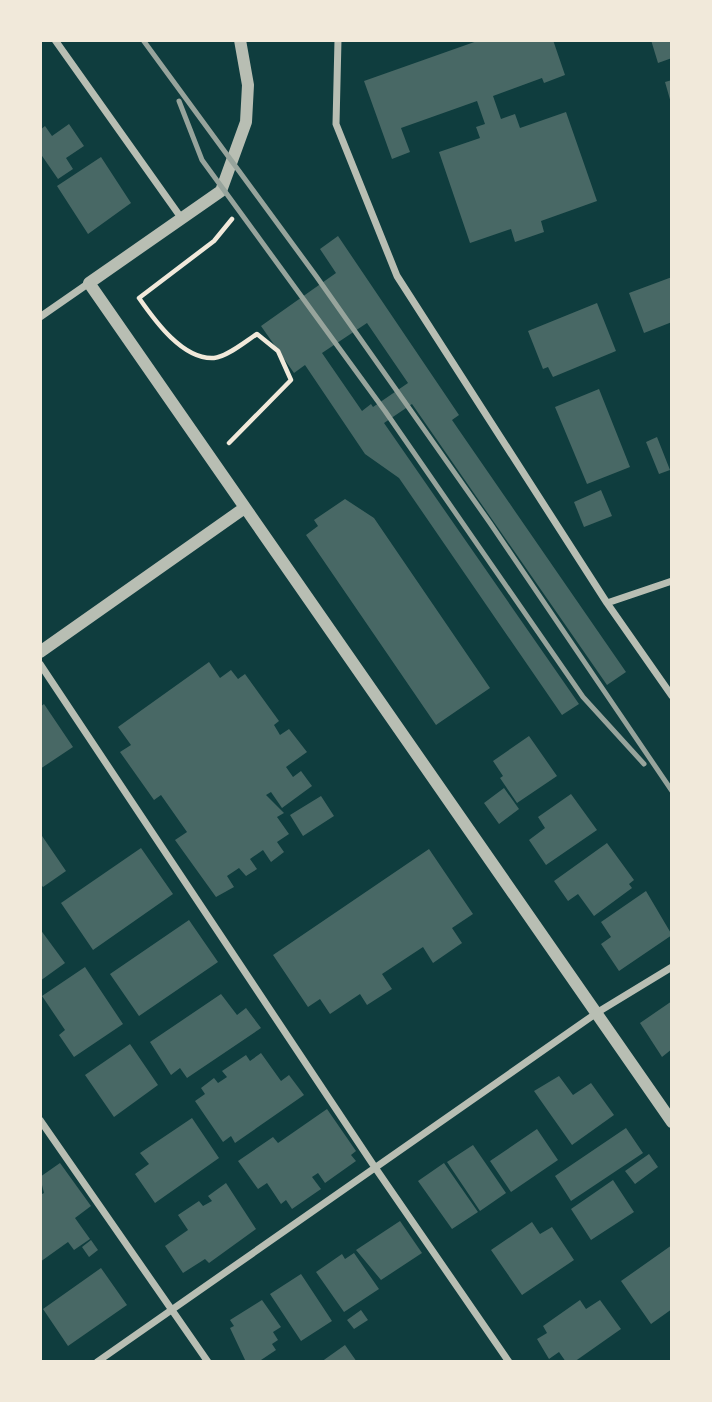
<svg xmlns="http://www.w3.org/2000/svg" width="712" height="1402" font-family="Karla,sans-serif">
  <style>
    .building { fill: #486865; fill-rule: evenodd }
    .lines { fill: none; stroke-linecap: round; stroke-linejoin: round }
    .path { stroke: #f1e9da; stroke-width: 4.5 }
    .minor { stroke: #b8beb3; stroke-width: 7 }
    .tertiary { stroke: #b8beb3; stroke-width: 12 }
    .rail { stroke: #97a49c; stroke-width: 5 }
  </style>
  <rect width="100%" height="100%" fill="#0f3d3e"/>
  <path class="building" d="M480 40H553L565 75 544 83 542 78 493 96 501 119 515 114 520 128 566 112 597 201 541 221 544 232 515 242 511 229 470 243 439 152 480 138 476 127 485 124 477 101 401 128 410 152 392 159 364 81Z
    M651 40H672V58L658 63Z
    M672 80V103H671L665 82Z
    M69 124 84 146 66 158 73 169 58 179 40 153V130L45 126 52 136Z
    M101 157 131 203 88 234 57 186Z
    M338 236 459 415 452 420 626 672 607 685 412 404 384 423 579 704 562 715 399 478 365 454 305 365 294 373 261 326 336 273 320 249ZM367 323 408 383 373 407 371 404 362 411 322 353Z
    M672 277V322L644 333 629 293Z
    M597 303 616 351 553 377 548 367 543 369 528 331Z
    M599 389 630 467 587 484 555 407Z
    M657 437 670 470 659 474 646 442Z
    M601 490 612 516 584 527 574 502Z
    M345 499 374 518 490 688 436 725 306 535 318 526 314 520Z
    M209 662 220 678 231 670 238 679 245 674 279 721 274 725 280 735 289 729 307 752 286 767 293 777 301 771 312 786 282 808 271 792 266 795 284 813 277 817 289 834 277 842 284 852 271 862 263 850 250 859 257 869 246 876 239 868 227 876 234 887 216 897 175 840 187 832 161 795 154 800 120 752 131 745 118 727Z
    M44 704 73 747 40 769V707Z
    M529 736 557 776 517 803 500 778 503 776 493 761Z
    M504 788 519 809 499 824 484 803Z
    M571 794 597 830 546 865 529 840 545 828 538 817Z
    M321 796 334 816 303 836 290 815Z
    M40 833 66 871 43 887 40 883Z
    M607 843 634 880 629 884 632 888 594 916 578 894 568 901 554 881Z
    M141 848 173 894 93 950 61 903Z
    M429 849 473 914 452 928 462 943 433 963 423 947 382 974 392 989 367 1005 360 994 330 1014 320 999 308 1007 273 955Z
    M646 891 672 935 619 971 601 944 611 937 601 922Z
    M189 920 218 962 139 1016 110 974Z
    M40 929 65 963 40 981Z
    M85 967 123 1024 74 1057 59 1035 65 1030 42 996Z
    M221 994 237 1015 246 1008 261 1028 187 1078 180 1068 171 1075 150 1042Z
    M672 1001V1049L662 1057 640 1023Z
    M130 1044 158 1085 114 1117 85 1075Z
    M261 1053 281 1081 289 1075 304 1095 235 1143 231 1136 223 1142 195 1101 205 1094 201 1088 214 1078 218 1083 227 1077 222 1071 246 1055 250 1061Z
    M559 1076 573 1095 591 1083 614 1115 572 1145 534 1091Z
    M327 1109 356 1151 351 1155 356 1161 325 1183 318 1173 312 1177 321 1189 292 1209 286 1200 281 1204 267 1183 258 1189 238 1161 273 1137 278 1143Z
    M192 1118 219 1158 155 1203 135 1174 149 1164 140 1153Z
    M626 1128 643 1153 571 1201 555 1176Z
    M537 1129 558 1160 511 1192 490 1161Z
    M473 1145 506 1193 480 1211 447 1162Z
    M649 1154 658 1167 635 1184 625 1171Z
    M60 1163 91 1206 75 1218 90 1239 74 1250 68 1242 40 1262V1195L44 1193 40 1177Z
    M444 1163 478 1212 452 1229 418 1181Z
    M613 1180 634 1212 591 1240 571 1209Z
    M226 1183 256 1229 209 1263 205 1259 183 1273 165 1246 188 1230 178 1215 199 1201 203 1206 212 1201 208 1196Z
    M400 1221 422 1253 381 1280 356 1250Z
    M532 1222 540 1234 552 1227 574 1260 522 1295 491 1250Z
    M91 1240 98 1250 89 1257 82 1247Z
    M672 1245V1309L651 1324 621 1281Z
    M354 1253 379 1289 344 1312 316 1272 342 1254 345 1259Z
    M101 1268 127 1305 68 1346 43 1309Z
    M301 1274 332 1321 301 1341 270 1294Z
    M262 1300 281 1327 273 1332 278 1340 272 1344 276 1350 258 1362H246L230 1328 234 1326 230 1320Z
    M580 1300 586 1309 600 1300 621 1329 574 1362H566L559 1352 549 1359 537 1339 547 1333 543 1326Z
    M361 1310 368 1320 354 1329 347 1320Z
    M345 1345 357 1362H321Z"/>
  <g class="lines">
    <path class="path" d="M229 443 291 380 278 351 257 334C246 341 227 357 214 358 183 360 155 321 139 298L214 241 232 219"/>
    <path class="minor" d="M55 40 182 219
      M338 40 336 124 397 276 607 603 672 696
      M40 317 89 283
      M607 603 672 581
      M40 664 374 1166 509 1362
      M40 1120 208 1362
      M97 1362 598 1012 672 967"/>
    <path class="tertiary" d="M240 40 248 85 246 122 221 191 89 283 672 1122
      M40 652 243 509"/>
    <path class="rail" d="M143 40 316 276 490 523 672 791
      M179 101 202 160 385 411 583 697 644 764"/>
  </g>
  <rect width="712" height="1402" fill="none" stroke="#f1e9da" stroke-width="84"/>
</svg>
